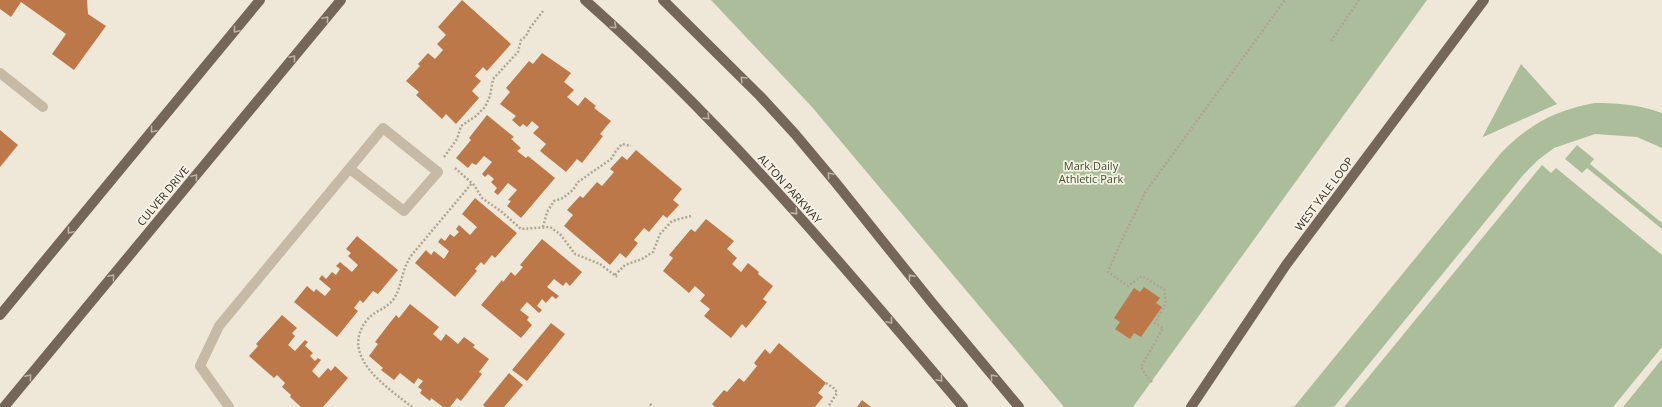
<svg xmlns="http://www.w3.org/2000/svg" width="1662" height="407" font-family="'Open Sans',sans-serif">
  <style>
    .green { fill: #acbd9b }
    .building { fill: #bd784a }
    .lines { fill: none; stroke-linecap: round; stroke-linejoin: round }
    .path { stroke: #b1a491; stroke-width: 2.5; stroke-dasharray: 2 2; stroke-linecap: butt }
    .minor { stroke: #c6baa6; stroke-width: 10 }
    .major { stroke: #746659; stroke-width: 10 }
    .oneway { stroke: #bcb3a6 }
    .labels { text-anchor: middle; stroke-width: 3.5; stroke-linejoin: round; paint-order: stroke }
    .park-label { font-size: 11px; fill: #3d4f2c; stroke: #f7f2e5 }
    .street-label { font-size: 11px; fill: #332c26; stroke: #f7f2e5 }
  </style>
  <rect width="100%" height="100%" fill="#efe8d9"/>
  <path class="green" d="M711 0H1427L1133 407H1064L812 107Z
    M1521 64 1557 104 1481 138H1482Z
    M1595 103C1619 103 1640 105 1662 113V148L1637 137 1595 134 1554 148 1538 160 1524 174 1334 407H1294L1501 153C1529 124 1556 110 1595 103Z
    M1577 145 1594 159 1590 164 1662 223V229L1587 168 1582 173 1565 159Z
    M1542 165 1551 173 1556 168 1662 255V347L1613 407H1344Z
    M1662 359V407H1623Z"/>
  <path class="building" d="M0 0H87L88 14 106 26 74 70 52 54 66 34 21 2 11 17 0 9Z
    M462 0 511 44 487 71 483 67 475 76 481 81 472 91 479 98 456 124 446 114 442 119 416 95 419 92 406 81 420 66 418 64 428 53 435 59 443 50 437 44 446 35 438 27Z
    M542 53 571 73 564 82 574 90 567 97 578 106 585 97 596 106 594 108 611 121 600 134 603 136 582 163 577 159 566 172 540 151 546 144 533 133 539 127 532 121 527 127 523 124 520 127 512 120 516 116 500 104 510 92 506 88 529 61 533 64Z
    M487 115 514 137 511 139 521 148 517 151 526 158 528 156 555 178 521 218 507 206 511 201 508 200 517 190 508 183 498 195 494 192 497 188 491 182 494 179 488 174 485 177 482 174 492 162 484 156 476 165 472 163 468 168 456 158 471 140 469 138Z
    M0 130 18 145 0 167Z
    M636 150 682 189 673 200 679 205 667 218 663 215 649 232 644 228 634 240 638 243 626 258 620 253 610 265 564 226 573 215 567 210 580 196 583 198 597 182 602 186 614 172 610 169 622 156 627 160Z
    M475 198 517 233 495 258 492 255 484 265 481 262 475 269 477 271 455 297 415 263 426 250 431 255 434 251 444 259 449 251 438 242 441 238 445 241 450 234 454 237 459 232 456 229 459 225 470 235 477 227 462 214Z
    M706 219 734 241 727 249 737 258 732 264 741 272 748 263 759 272 758 274 773 286 763 299 767 302 746 328 742 324 731 338 704 316 710 309 700 301 705 295 695 286 689 293 663 271 673 258 669 255 691 229 695 232Z
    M357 236 398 270 378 294 373 291 363 303 360 300 354 308 358 311 337 337 294 302 307 286 314 292 316 289 325 296 331 289 319 279 322 275 326 279 332 272 336 275 340 269 336 266 340 262 352 272 358 265 348 256 351 253 346 249Z
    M542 239 582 272 570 286 566 282 563 286 554 279 547 287 559 296 556 299 552 296 546 303 542 299 537 306 542 310 539 313 527 302 520 310 529 317 527 320 532 325 521 338 481 305 502 280 503 282 511 272 515 276 523 267 520 265Z
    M1144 287 1160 298 1156 303 1162 307 1141 337 1134 333 1130 339 1115 329 1120 322 1114 318 1134 288 1140 292Z
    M410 304 439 327 433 334 441 341 446 334 458 344 464 337 475 345 473 347 489 359 479 372 482 374 461 401 457 398 450 407H443L431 398 430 401 420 393 422 390 418 387 423 381 418 378 414 384 400 373 394 380 381 370 383 368 369 356 378 344 375 342 396 315 399 318Z
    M282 315 297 328 292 333 295 336 288 345 295 351 305 340 308 342 305 346 313 353 310 356 315 361 318 358 321 360 312 371 319 378 328 368 331 371 335 366 348 378 323 407H301L290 397 291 395 282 387 285 383 277 375 274 378 249 356 258 346 256 344Z
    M551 323 565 334 527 381 512 370Z
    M779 343 826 383 818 393 823 397 815 407H715L712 404 724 390 727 392 739 378 744 382 757 366 754 363 765 349 770 354Z
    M509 373 523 385 504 407H485L483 405Z
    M862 400 871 407H857Z"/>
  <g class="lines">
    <path class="path" d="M1331 41 1359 0
      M444 157 457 139 461 126 476 116 485 107 490 96 493 79 518 52 521 40 526 36 530 28 543 11
      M455 168 474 185 482 198 502 212 521 229 550 227 560 234 575 254 600 264 617 277
      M543 227 547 212 554 201 563 198 573 190 578 182 611 159 616 151 622 144 631 146
      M615 275 625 265 642 259 653 252 660 234 672 221 691 216
      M1152 382 1146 375 1141 367 1163 328 1155 323 1166 303 1164 289 1142 276 1128 286 1108 272 1118 248 1146 191 1285 0
      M826 383 835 389 837 393 828 407
      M650 404 653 407
      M412 407C388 388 338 356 367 320 374 311 386 309 393 300 400 290 400 282 404 271 405 266 408 262 410 257L472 183"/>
    <path class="minor" d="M0 73 43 107
      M229 407 200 366 219 326 383 128 438 172 404 211 350 169"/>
    <path class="major" d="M585 0C724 123 844 266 963 407
      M663 0 760 96 795 134 836 183 933 304 1019 407
      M0 315 260 0
      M4 407 341 0
      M1191 407 1286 265 1484 0"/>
  </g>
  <defs><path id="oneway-chevron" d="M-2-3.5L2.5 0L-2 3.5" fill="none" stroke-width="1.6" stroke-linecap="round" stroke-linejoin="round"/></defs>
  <g class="oneway">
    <use href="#oneway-chevron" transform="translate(326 19) rotate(-50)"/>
    <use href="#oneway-chevron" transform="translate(614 26) rotate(42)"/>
    <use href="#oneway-chevron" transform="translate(236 30) rotate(130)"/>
    <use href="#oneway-chevron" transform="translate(293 58) rotate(-50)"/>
    <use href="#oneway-chevron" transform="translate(743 79) rotate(-135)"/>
    <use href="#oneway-chevron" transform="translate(707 117) rotate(45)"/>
    <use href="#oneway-chevron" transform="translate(153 130) rotate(130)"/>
    <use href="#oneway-chevron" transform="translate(830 175) rotate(-130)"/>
    <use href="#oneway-chevron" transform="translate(195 177) rotate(-50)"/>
    <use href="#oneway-chevron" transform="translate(795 212) rotate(48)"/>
    <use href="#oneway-chevron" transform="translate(70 231) rotate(130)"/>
    <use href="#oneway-chevron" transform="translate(112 277) rotate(-50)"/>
    <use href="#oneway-chevron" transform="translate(911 277) rotate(-129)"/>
    <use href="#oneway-chevron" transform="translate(890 321) rotate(50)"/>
    <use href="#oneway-chevron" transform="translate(29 377) rotate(-50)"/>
    <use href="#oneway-chevron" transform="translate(993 377) rotate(-130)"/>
    <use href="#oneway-chevron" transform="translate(940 379) rotate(50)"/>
  </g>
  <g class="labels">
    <g class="park-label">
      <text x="1091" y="170">Mark Daily<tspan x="1091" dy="13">Athletic Park</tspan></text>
    </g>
    <g class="street-label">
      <text transform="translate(790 189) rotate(48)" y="4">ALTON PARKWAY</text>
      <text transform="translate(1324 194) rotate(-53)" y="4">WEST YALE LOOP</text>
      <text transform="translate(163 196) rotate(-50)" y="4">CULVER DRIVE</text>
    </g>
  </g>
</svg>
